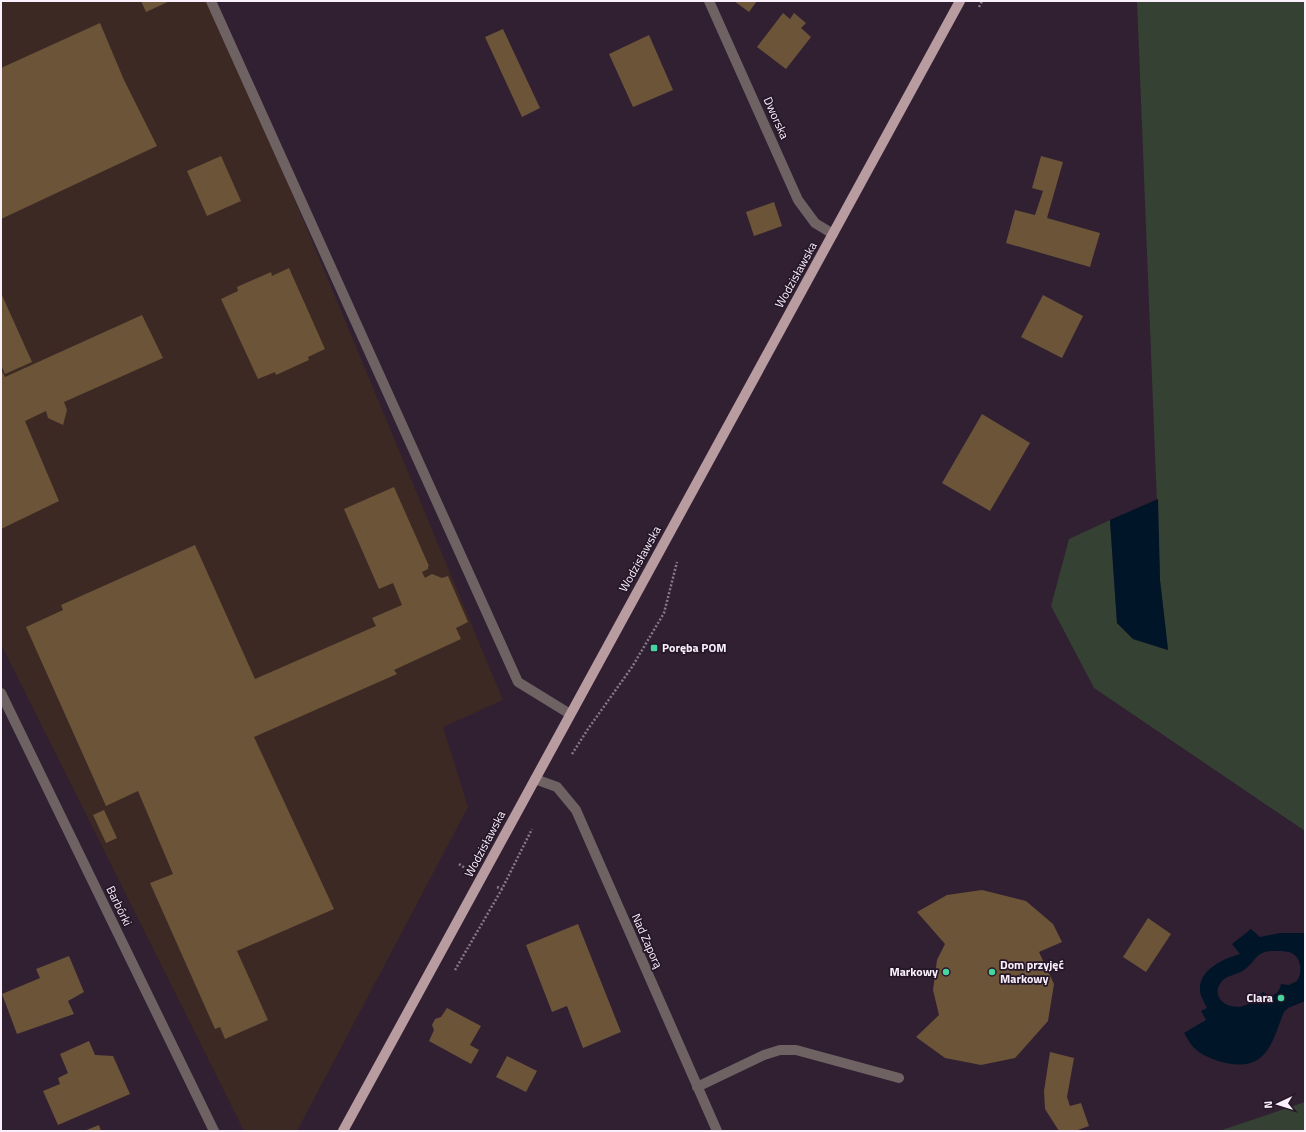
<svg xmlns="http://www.w3.org/2000/svg" width="1306" height="1132" font-family="'Titillium Web',sans-serif">
  <style>
    .commercial { fill: #3c2924 }
    .green { fill: #354132 }
    .water { fill: #001528; fill-rule: evenodd }
    .building { fill: #6c5439 }
    .lines { fill: none; stroke-linecap: round; stroke-linejoin: round }
    .path { stroke: #867988; stroke-width: 2.5; stroke-dasharray: 2 2; stroke-linecap: butt }
    .minor { stroke: #6f6263; stroke-width: 10 }
    .major { stroke: #b89ca0; stroke-width: 10 }
    .poi-dot { fill: #47d49e; stroke: #261728; stroke-width: 1.5 }
    .labels { text-anchor: middle; stroke-width: 3.5; stroke-linejoin: round; paint-order: stroke }
    .street-label { font-size: 12px; fill: #faf0fc; stroke: #261728 }
    .poi-label { font-size: 12px; font-weight: bold; fill: #faf0fc; stroke: #261728; text-anchor: start }
  </style>
  <rect width="100%" height="100%" fill="#302032"/>
  <path class="commercial" d="M1 1H212L503 700 443 727 468 807 297 1131H244L1 644Z"/>
  <path class="green" d="M1137 1H1305V831L1094 688 1051 606 1069 539 1110 520 1117 623 1133 639 1168 650 1160 580Z
    M1305 1102V1131H1219Z"/>
  <path class="water" d="M1158 499 1160 580 1168 650 1133 639 1117 623 1110 520Z
    M1251 929 1260 937 1280 933H1305V1001L1288 1008 1284 1012C1277 1028 1274 1046 1260 1058 1245 1071 1214 1062 1199 1052 1192 1047 1188 1040 1184 1033L1206 1020 1201 1011 1207 1008C1205 1004 1203 1000 1201 996 1194 972 1222 959 1240 954L1232 944ZM1270 951C1283 951 1297 949 1300 965 1301 971 1300 976 1297 981L1289 985 1281 984C1279 994 1272 999 1263 992 1258 997 1253 1002 1246 1005 1230 1012 1208 998 1222 981 1227 975 1237 975 1244 970 1256 962 1253 954 1270 951Z"/>
  <path class="building" d="M141 1H170L146 12Z
    M734 1H757L749 12Z
    M783 13 790 19 794 13 806 23 801 28 811 37 786 69 757 47Z
    M100 23 124 80 157 146 1 219V68Z
    M503 29 540 108 522 117 485 37Z
    M649 35 673 90 633 107 609 54Z
    M221 156 241 201 207 216 187 171Z
    M1041 156 1063 162 1047 218 1100 233 1090 267 1006 243 1015 210 1035 215 1043 191 1032 188Z
    M774 202 782 226 754 236 746 212Z
    M289 268 325 349 308 357 309 360 276 375 275 372 258 379 221 299 238 291 237 287 271 272 272 276Z
    M1 293 32 362 5 374 1 365Z
    M1043 295 1083 316 1062 358 1021 337Z
    M142 315 163 358 64 402 67 410 63 425 48 418 46 411 25 421 59 501 1 529V369L5 377Z
    M982 414 1030 443 990 511 942 483Z
    M394 487 429 566H428V569L422 572 425 578 432 574 442 578 448 576 468 622 456 628 461 639 394 670 397 674 254 737 334 909 237 951 268 1020 225 1039 220 1027 215 1029 150 883 173 874 138 791 106 806 26 627 63 610 61 605 195 545 255 679 376 626 372 618 402 605 393 583 379 589 344 509Z
    M104 810 117 838 106 843 93 815Z
    M982 890 1026 901 1053 924 1062 942 1039 952 1054 984 1048 1021 1015 1058 981 1065 945 1058 916 1037 939 1015 933 990 937 960 945 944 917 912 947 895Z
    M1148 918 1171 934 1146 972 1123 957Z
    M578 924 621 1032 583 1048 567 1006 552 1012 526 945Z
    M69 956 84 992 68 1001 74 1014 17 1034 2 994 40 978 36 969Z
    M447 1008 481 1026 470 1045 479 1050 471 1064 429 1041 434 1030 432 1025 435 1019 441 1017Z
    M89 1041 95 1055 113 1056 130 1094 58 1125 43 1091 60 1084 58 1078 68 1073 60 1054Z
    M1050 1052 1074 1058 1067 1097 1070 1106 1081 1103 1089 1126 1075 1131H1059L1045 1109 1044 1091Z
    M507 1056 537 1071 526 1092 496 1077Z
    M99 1125 101 1131H84Z"/>
  <g class="lines">
    <path class="path" d="M979 7 982 1
      M572 754 588 729 632 667 664 613 677 562
      M459 864 465 868
      M497 887 502 889 532 829
      M455 970 502 889"/>
    <path class="minor" d="M211 1 518 682 570 714
      M709 1 798 200 815 223 833 234
      M1 693 214 1131
      M535 779 557 787 576 810 717 1131
      M697 1087 764 1055 780 1050H796L899 1078"/>
    <path class="major" d="M343 1131 960 1"/>
  </g>
  <g class="poi-dot">
    <rect x="650" y="644" width="8" height="8" rx="2"/>
    <circle cx="946" cy="972" r="4"/>
    <circle cx="992" cy="972" r="4"/>
    <circle cx="1281" cy="998" r="4"/>
  </g>
  <g class="labels">
    <g class="street-label">
      <text transform="translate(776 118) rotate(66)" y="4">Dworska</text>
      <text transform="translate(796 275) rotate(-61)" y="4">Wodzisławska</text>
      <text transform="translate(640 559) rotate(-61)" y="4">Wodzisławska</text>
      <text transform="translate(485 844) rotate(-62)" y="4">Wodzisławska</text>
      <text transform="translate(119 906) rotate(64)" y="4">Barbórki</text>
      <text transform="translate(647 941) rotate(66)" y="4">Nad Zaporą</text>
    </g>
    <g class="poi-label">
      <text x="662" y="652">Poręba POM</text>
      <text x="1000" y="969">Dom przyjęć<tspan x="1000" dy="14">Markowy</tspan></text>
      <text x="938" y="976" text-anchor="end">Markowy</text>
      <text x="1273" y="1002" text-anchor="end">Clara</text>
    </g>
  </g>
  <rect width="1306" height="1132" fill="none" stroke="#faf0fc" stroke-width="4"/>
  <g transform="translate(1278 1104) rotate(266)" stroke="#261728" stroke-width="3" paint-order="stroke">
  <path d="M0-3L7 15L0 10L-7 15Z" fill="#faf0fc"/>
  <text y="-6" font-size="11" font-weight="bold" text-anchor="middle" fill="#faf0fc">N</text>
  </g>
</svg>
